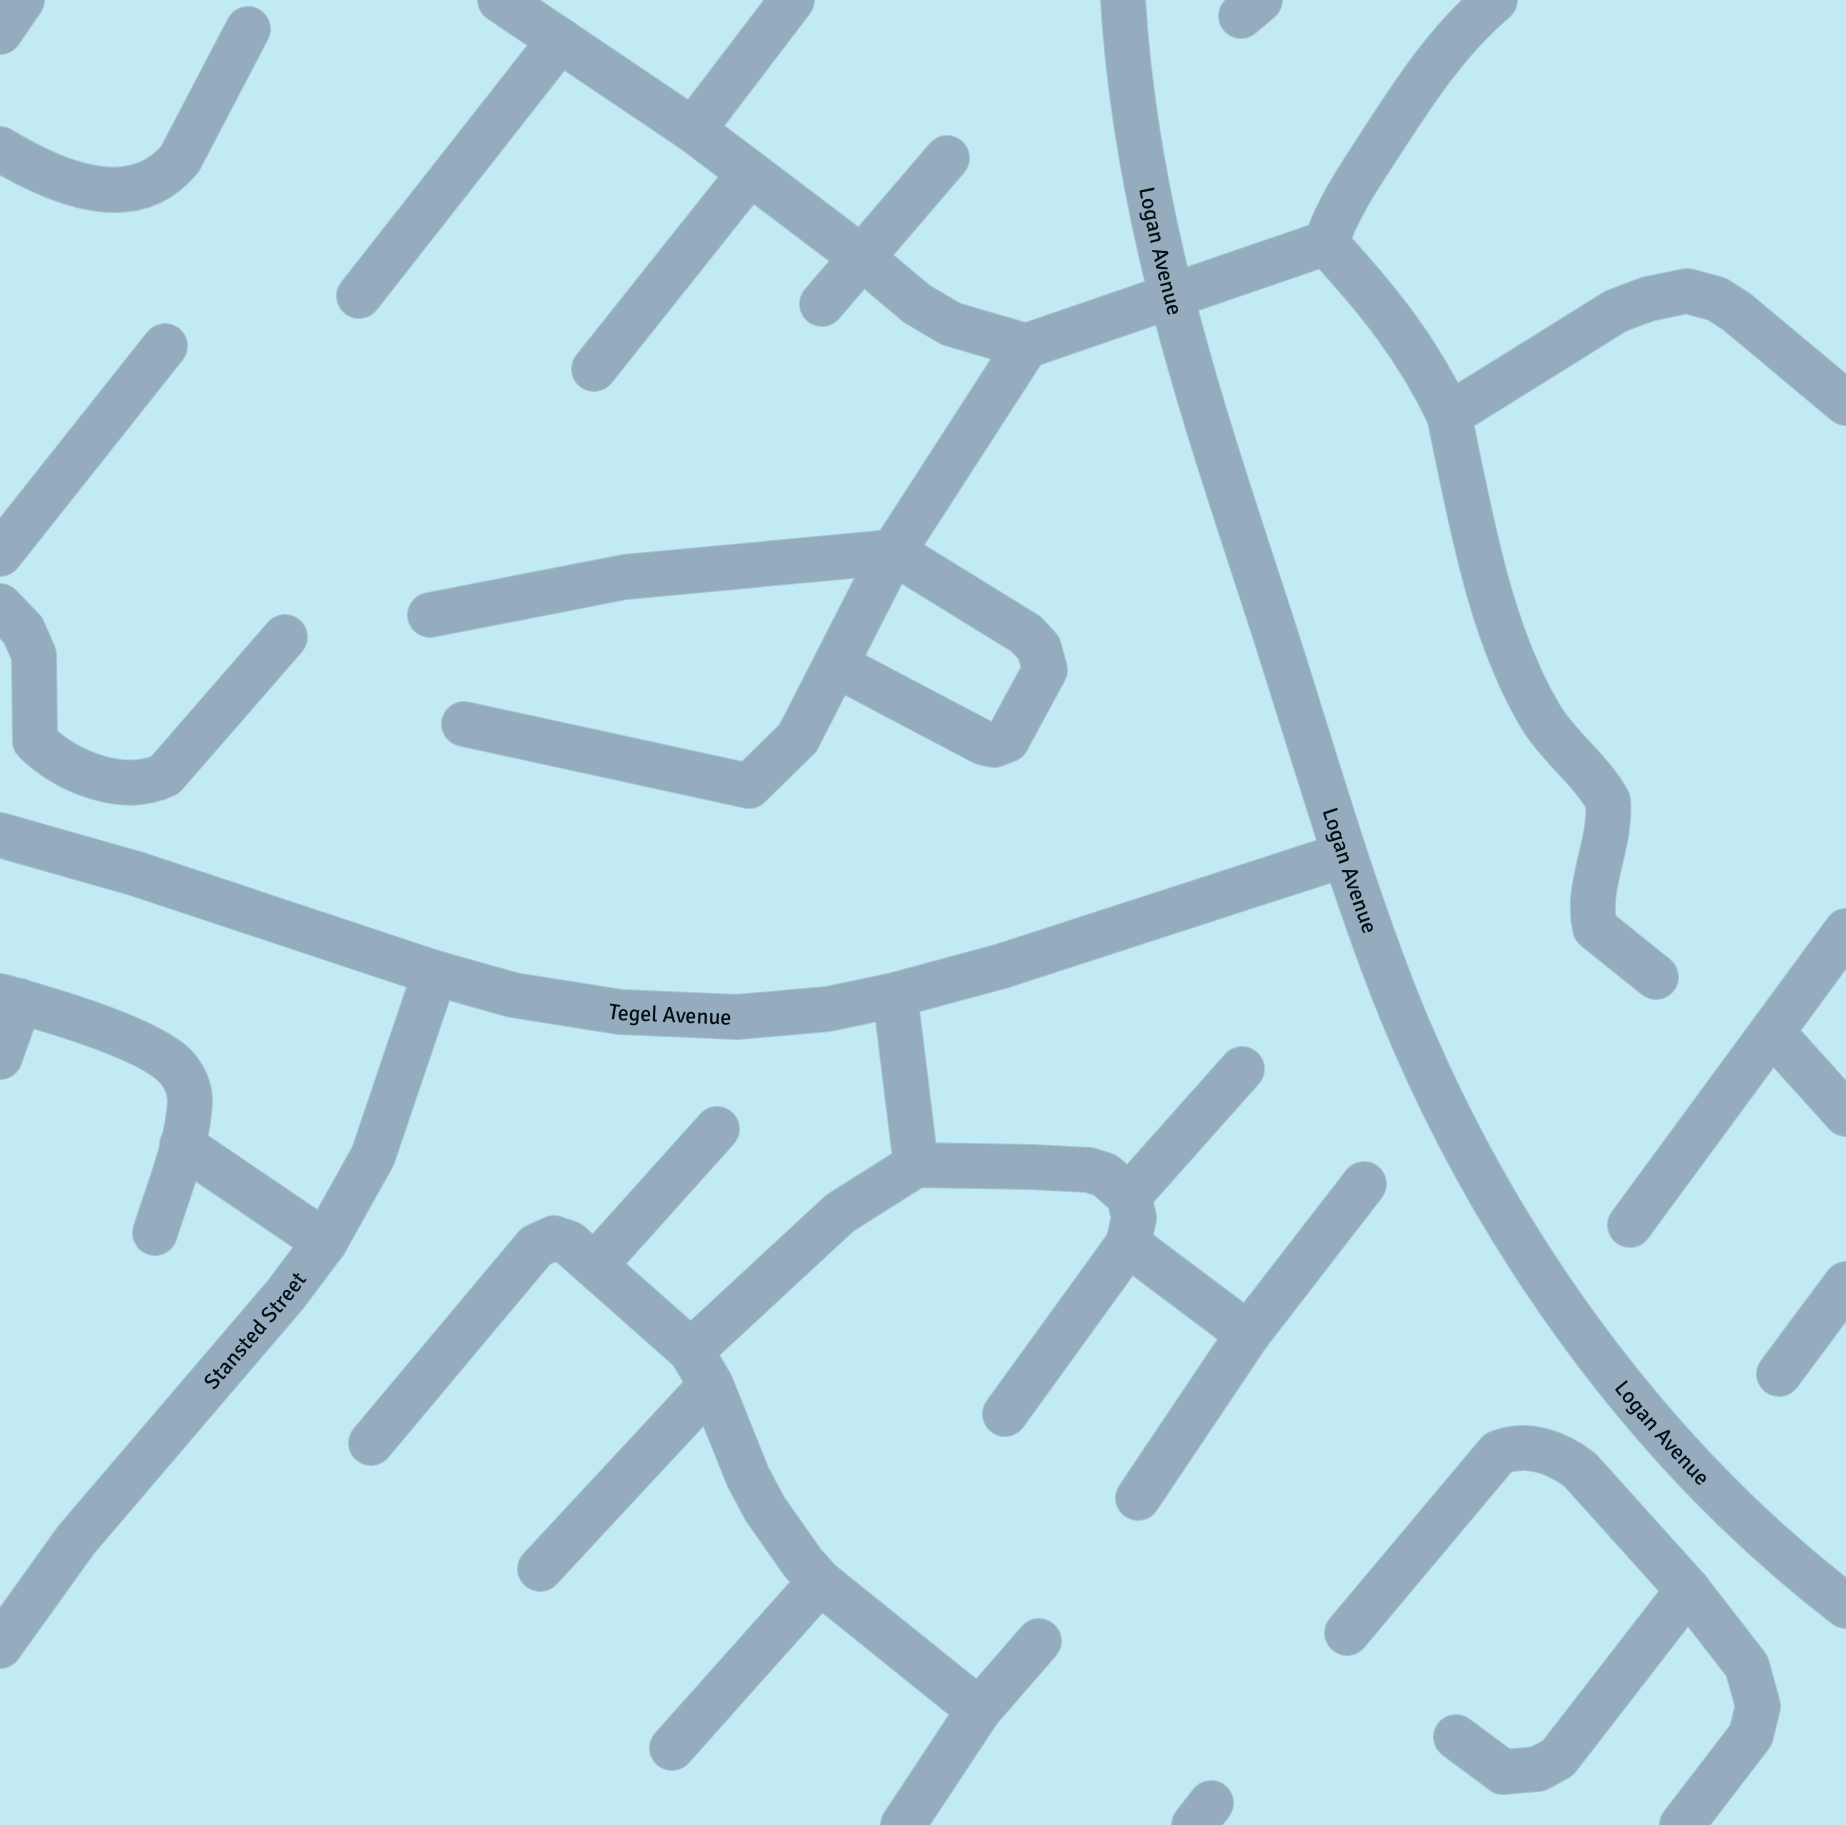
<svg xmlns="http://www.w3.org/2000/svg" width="1846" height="1825" font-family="Signika,sans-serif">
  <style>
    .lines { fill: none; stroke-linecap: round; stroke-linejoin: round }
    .minor-casing { stroke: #a3c7d0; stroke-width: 46 }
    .minor { stroke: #95abbe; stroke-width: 44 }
    .labels { text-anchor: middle; stroke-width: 8; stroke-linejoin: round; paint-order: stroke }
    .street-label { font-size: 22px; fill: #031115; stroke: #fff }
  </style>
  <rect width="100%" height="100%" fill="#c1eaf4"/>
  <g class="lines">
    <defs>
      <g id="minor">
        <path d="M500 0 693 130 861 257 917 304 951 324 1026 346 1326 243"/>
        <path id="s1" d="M1123 0C1136 218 1202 410 1269 615 1310 741 1346 870 1394 993 1487 1229 1644 1451 1846 1606"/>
        <path d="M1241 16 1260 0"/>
        <path d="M0 32 22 0"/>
        <path d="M693 130 792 0"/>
        <path d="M0 149C53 181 132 217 180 159L248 29"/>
        <path d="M1326 243C1339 205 1361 174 1383 140 1416 89 1448 40 1495 0"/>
        <path d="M1326 243C1377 299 1416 346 1449 415"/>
        <path d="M359 296 560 40"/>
        <path d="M822 304 947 158"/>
        <path d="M594 369 750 173"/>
        <path d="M0 554 165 346"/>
        <path d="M0 606 23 630 34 655 35 741C67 772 123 795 165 775L285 637"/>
        <path d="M430 615 625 577 893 552 1026 634 1039 648 1045 670 1007 740 994 745 984 743 836 665"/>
        <path d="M464 724 749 786 798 738 893 552 1026 346"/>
        <path id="s2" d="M0 835 137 874 435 973 513 995 620 1012 737 1017 828 1009 895 995 1002 966 1344 855"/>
        <path d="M1656 977 1595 928C1585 886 1612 844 1608 801 1591 770 1561 749 1542 719 1489 632 1470 514 1449 415L1616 311 1648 299 1687 291 1717 299 1737 312 1846 403"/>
        <path d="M895 995 916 1165"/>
        <path d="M0 996C44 1008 139 1035 172 1063 183 1073 190 1087 190 1101 188 1145 168 1191 155 1233"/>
        <path d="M1772 1032 1846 1114"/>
        <path d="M0 1057 20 1001"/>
        <path d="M182 1145 325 1242"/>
        <path d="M1129 1196 1242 1069"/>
        <path d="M1630 1225 1846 931"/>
        <path d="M1128 1244 1248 1334"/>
        <path d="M595 1265 717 1129"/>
        <path d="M691 1351 840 1213 916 1165 1031 1167 1089 1170 1105 1175 1129 1196 1134 1218 1128 1244 1005 1414"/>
        <path d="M1779 1374 1846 1284"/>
        <path d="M371 1443 536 1246 554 1238 569 1243 691 1351 711 1385 748 1477 765 1509 803 1563 820 1582 979 1710"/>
        <path d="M1138 1498 1248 1334 1364 1184"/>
        <path d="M540 1569 711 1385"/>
        <path d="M1347 1633 1498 1453C1526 1441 1557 1452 1580 1470L1688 1590 1747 1666 1758 1706 1751 1735 1682 1825"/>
        <path id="s3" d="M0 1646 76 1540 286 1294 325 1242 373 1156 435 973"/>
        <path d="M1456 1737 1503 1772 1538 1769 1558 1758 1688 1590"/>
        <path d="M672 1748 820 1582"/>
        <path d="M903 1825 979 1710 1039 1641"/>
        <path d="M1194 1825 1211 1803"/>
      </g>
    </defs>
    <use href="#minor" class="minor-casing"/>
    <use href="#minor" class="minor"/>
  </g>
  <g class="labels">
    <g class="street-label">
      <text dy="8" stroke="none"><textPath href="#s1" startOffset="254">Logan Avenue</textPath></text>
      <text dy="8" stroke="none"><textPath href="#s1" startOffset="902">Logan Avenue</textPath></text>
      <text dy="8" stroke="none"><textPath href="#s2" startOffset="696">Tegel Avenue</textPath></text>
      <text dy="8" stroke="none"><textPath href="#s3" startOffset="406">Stansted Street</textPath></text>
      <text dy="8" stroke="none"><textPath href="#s1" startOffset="1550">Logan Avenue</textPath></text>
    </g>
  </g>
</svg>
